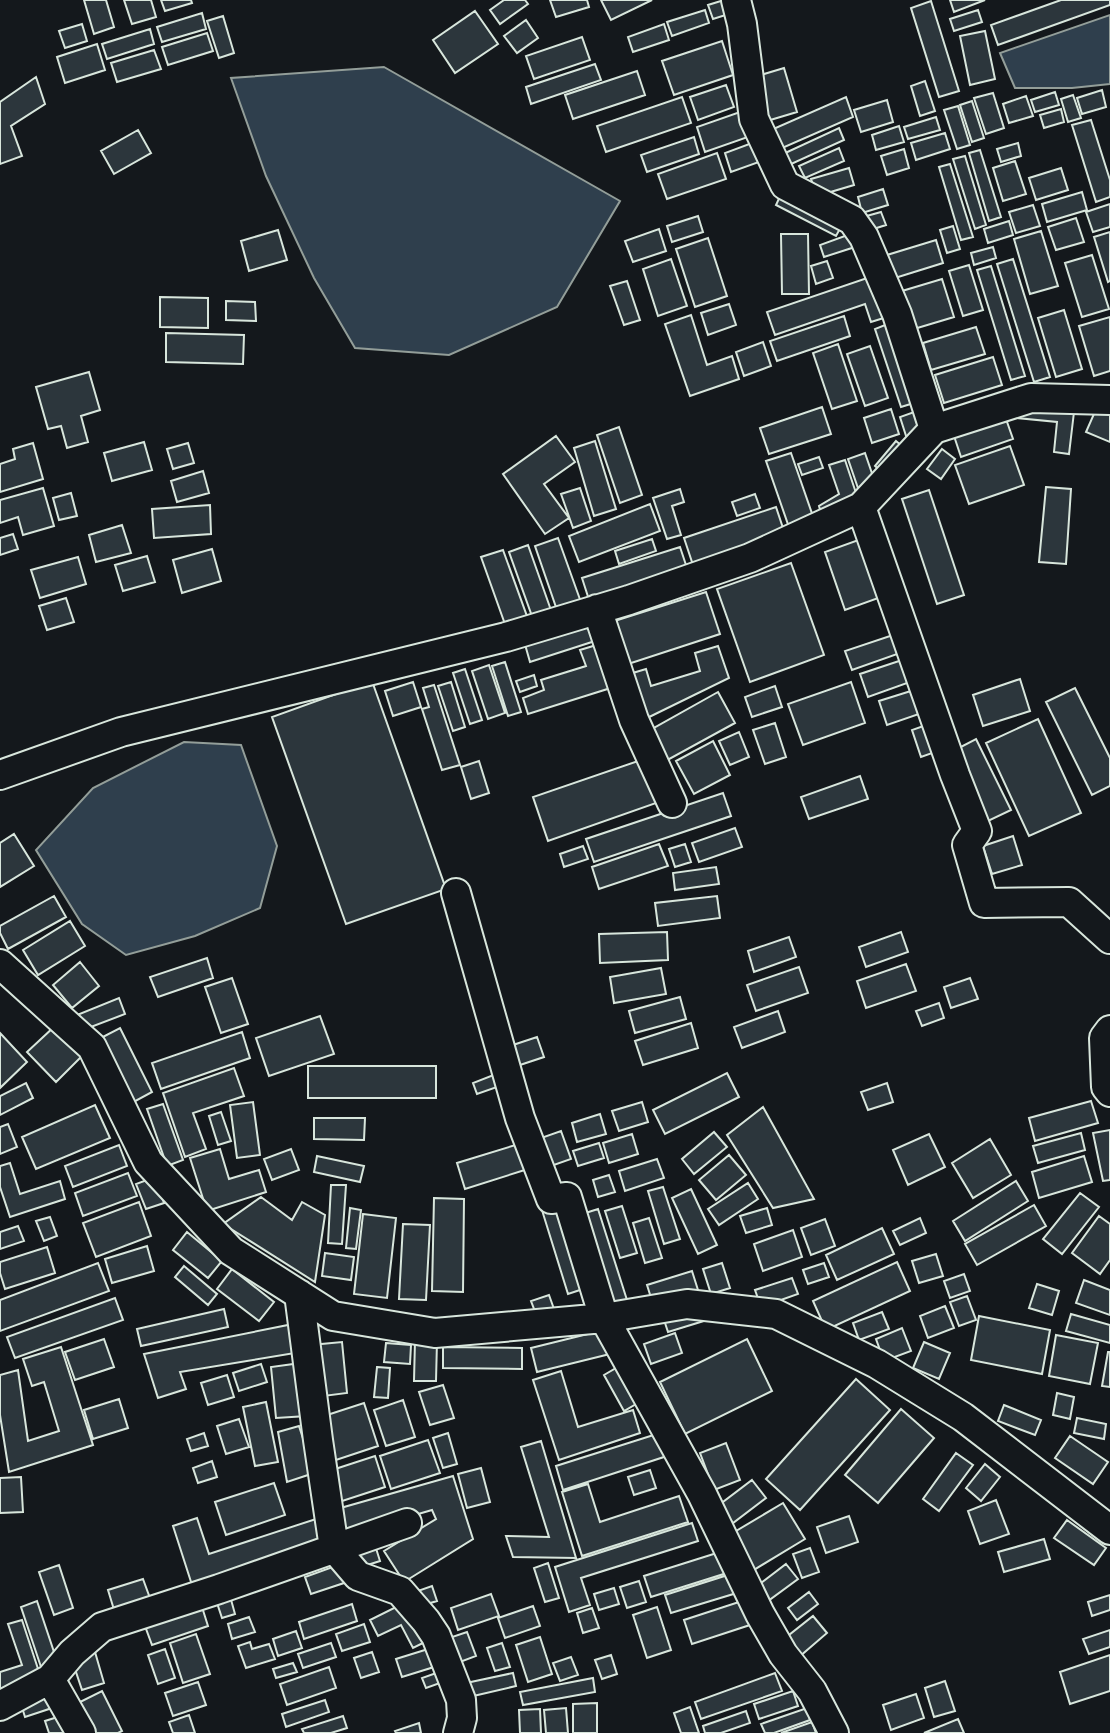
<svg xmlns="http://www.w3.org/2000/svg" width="1110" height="1733" font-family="Mulish,sans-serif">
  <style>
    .water { fill: #2f3f4d; stroke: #939e99; stroke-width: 2 }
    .building { fill: #2c363c; stroke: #d8e6dc; stroke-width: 2 }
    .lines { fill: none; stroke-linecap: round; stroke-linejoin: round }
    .minor-casing { stroke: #d8e6dc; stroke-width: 32 }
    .minor { stroke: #14181c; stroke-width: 28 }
  </style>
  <rect width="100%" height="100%" fill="#14181c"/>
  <path class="water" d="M1110 15V84L1072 88H1015L1000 53Z
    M384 67 620 201 557 307 449 355 355 348 314 278 266 176 231 78Z
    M184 742 241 745 277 846 260 908 195 936 126 955 82 924 36 850 93 788Z"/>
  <path class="building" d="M84 0H106L114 27 94 34Z
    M124 0H151L156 17 132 24Z
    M161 0H191L192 3 165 11Z
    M504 0H525L528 4 500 24 490 10Z
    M550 0H587L589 7 556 17Z
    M601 0H652L611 20Z
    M724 0 732 13 713 19 708 5Z
    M950 0H985L954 12Z
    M1061 0H1110V5L998 45 991 25Z
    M931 1 959 91 939 97 911 8Z
    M705 10 709 23 672 36 667 22Z
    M978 10 982 22 954 31 950 19Z
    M475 11 498 44 455 73 433 40Z
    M202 13 206 29 162 42 157 27Z
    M223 16 234 53 219 58 207 21Z
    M526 20 538 38 517 53 504 36Z
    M82 24 87 41 65 48 59 31Z
    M664 24 669 40 633 52 628 37Z
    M150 29 154 44 107 59 102 44Z
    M985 31 995 79 970 85 960 36Z
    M207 33 213 51 168 65 162 47Z
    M582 37 590 60 534 79 526 56Z
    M722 41 733 75 674 95 662 61Z
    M97 44 105 70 65 83 57 57Z
    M154 50 161 69 117 82 111 63Z
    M595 64 601 80 531 104 526 87Z
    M784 68 797 112 767 121 754 77Z
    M637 71 645 95 573 119 565 95Z
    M36 77 45 104 11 126 22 156 0 164V102Z
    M925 81 935 111 920 116 911 86Z
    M726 85 734 107 698 120 690 97Z
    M1102 90 1106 107 1082 114 1077 98Z
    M1055 92 1059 105 1035 112 1031 100Z
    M993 93 1004 128 986 134 974 98Z
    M1073 95 1081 118 1068 122 1061 99Z
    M1026 96 1033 116 1009 123 1003 104Z
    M682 97 691 123 606 152 597 126Z
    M846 97 853 117 780 149 771 130Z
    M887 100 893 122 861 132 854 110Z
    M972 101 984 138 972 142 960 105Z
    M958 106 970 145 957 149 944 110Z
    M1061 109 1064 122 1044 128 1040 115Z
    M740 112 748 137 705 152 697 127Z
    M936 117 940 130 908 139 904 127Z
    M1091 120 1110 180V197L1096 202 1072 125Z
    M899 126 904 142 876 150 872 135Z
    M839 128 844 140 789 165 783 154Z
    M138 130 151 153 114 174 101 151Z
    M945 133 950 149 916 160 911 143Z
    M694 137 699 154 647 172 641 155Z
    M752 143 759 162 731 172 725 153Z
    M1018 143 1021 156 1001 162 997 149Z
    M839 148 844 161 805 178 799 166Z
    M904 149 909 168 887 175 881 156Z
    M980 150 1001 217 989 221 969 153Z
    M717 153 726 179 667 199 658 174Z
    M965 156 986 225 975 229 953 159Z
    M1015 161 1026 194 1003 201 993 168Z
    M950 164 973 237 961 240 939 167Z
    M849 168 854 185 817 196 811 179Z
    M1061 168 1068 190 1036 200 1029 178Z
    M883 189 888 205 862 213 858 197Z
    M782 192 843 223 836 236 776 205Z
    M1082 192 1087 210 1047 222 1042 204Z
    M1110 204V227L1093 232 1086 212Z
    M1033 205 1040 226 1016 233 1009 212Z
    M881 212 886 225 867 231 863 217Z
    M698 216 703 232 672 242 667 226Z
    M1076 218 1084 242 1056 250 1048 227Z
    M1009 221 1013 235 988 243 984 229Z
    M953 226 960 249 947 253 940 230Z
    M659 229 666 251 633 262 625 241Z
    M278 230 287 260 249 271 241 241Z
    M1041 231 1058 286 1030 294 1014 239Z
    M1110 232V281L1108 282 1094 237Z
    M853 233 858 246 824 257 820 245Z
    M781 234H808L809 294H782Z
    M708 238 727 296 695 307 676 249Z
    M936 240 943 263 895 278 887 255Z
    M993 247 996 258 974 265 971 253Z
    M1092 255 1109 309 1082 317 1065 263Z
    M671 259 687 306 658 316 643 269Z
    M1013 259 1050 377 1034 382 997 264Z
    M827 261 833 278 816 284 811 266Z
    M969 265 983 310 963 316 949 271Z
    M991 266 1025 376 1011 380 977 270Z
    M876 275 890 316 871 322 865 304 775 335 767 312Z
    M942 279 954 317 914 329 902 291Z
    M627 281 640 320 624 325 610 286Z
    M160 297 208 298V328L160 327Z
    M226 301 255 302 256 321 226 320Z
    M729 304 736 325 708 335 701 313Z
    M1064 310 1082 369 1056 377 1038 318Z
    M691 315 707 365 732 356 739 379 690 396 665 324Z
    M844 316 850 336 777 361 770 341Z
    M1110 317V371L1094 376 1079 326Z
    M890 323 917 402 901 407 875 329Z
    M976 327 985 354 931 370 923 343Z
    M166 333 244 335 243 364 166 362Z
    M763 342 771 366 744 376 736 352Z
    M838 344 857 401 832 409 813 353Z
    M870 346 888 398 865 406 847 354Z
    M993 357 1002 385 944 403 935 375Z
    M89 372 100 410 81 416 88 442 67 448 61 426 48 429 36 387Z
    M1018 406 1074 412 1069 454 1054 452 1057 422 1017 418Z
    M822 407 831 434 769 454 760 428Z
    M1097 407 1110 413V442L1086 432Z
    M891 409 899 434 872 443 864 418Z
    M917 411 924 433 907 439 900 417Z
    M1006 419 1013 439 961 457 954 436Z
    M619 427 642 495 620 503 597 435Z
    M556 436 575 462 544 484 569 518 545 534 503 474Z
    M595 441 616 509 594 516 574 448Z
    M896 441 908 451 886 476 875 466Z
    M144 442 152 470 112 481 104 453Z
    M33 443 43 479 0 492V464L15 459 13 449Z
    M188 443 194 463 173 469 167 449Z
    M1010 446 1024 485 969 504 955 465Z
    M942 449 955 459 941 479 927 469Z
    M791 453 816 525 791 533 766 461Z
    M865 453 877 488 860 494 848 459Z
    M819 457 823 468 802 475 798 464Z
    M845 460 859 502 823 520 819 506 839 494 829 465Z
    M203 471 209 493 177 502 171 481Z
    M1046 487 1071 489 1066 564 1039 562Z
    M43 488 54 526 23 535 18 517 0 523V500Z
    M580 488 591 521 573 528 561 494Z
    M680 489 684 502 672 506 681 535 667 539 653 498Z
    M929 490 964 595 937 604 902 499Z
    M71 493 77 516 59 520 53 498Z
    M755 494 760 508 737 516 732 502Z
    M650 504 660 531 579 562 569 536Z
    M210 505 211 534 154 538 152 509Z
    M776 507 787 540 695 571 684 538Z
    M122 525 131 553 96 562 89 535Z
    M13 534 18 549 0 555V538Z
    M558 538 582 605 558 613 535 546Z
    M864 538 884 596 845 610 825 552Z
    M652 539 656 551 619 564 615 551Z
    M528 545 552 613 533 619 509 552Z
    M680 547 689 574 591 606 582 578Z
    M212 549 221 581 182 593 173 560Z
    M503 550 528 619 506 627 481 557Z
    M147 556 155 582 123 591 115 565Z
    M78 557 86 584 40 598 31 570Z
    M791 563 824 655 750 682 717 589Z
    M706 592 720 634 619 667 605 624Z
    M66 598 74 622 47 630 39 606Z
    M592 619 598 640 530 662 524 641Z
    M896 634 903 652 852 670 845 651Z
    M603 643 617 686 528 714 523 698 544 690 541 680 586 666 580 650Z
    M718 646 729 678 641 721 626 675 646 669 651 686 700 671 695 653Z
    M902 660 910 682 868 697 860 674Z
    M505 662 521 712 508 716 492 666Z
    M489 665 505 713 488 719 472 671Z
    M465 669 482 720 470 724 453 673Z
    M534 675 537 686 520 692 516 681Z
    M1020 679 1030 711 983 726 973 695Z
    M372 681 446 889 346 924 272 717Z
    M413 682 421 707 393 716 385 691Z
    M451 682 465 727 453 731 438 686Z
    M851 682 865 723 803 745 788 704Z
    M434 685 460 765 442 770 422 709 429 707 423 688Z
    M775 686 782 707 752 717 745 697Z
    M1075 688 1110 758V786L1092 795 1046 702Z
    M914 690 922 713 887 725 879 701Z
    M718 692 735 723 662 763 645 733Z
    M1038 719 1081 813 1029 836 986 743Z
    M775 723 786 757 765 764 753 730Z
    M929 724 938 751 921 757 912 730Z
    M739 732 749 757 730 765 719 741Z
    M976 739 1011 810 988 821 953 751Z
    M713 741 730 775 694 794 676 761Z
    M644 759 659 802 548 841 533 797Z
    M479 761 489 793 471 799 461 767Z
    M860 776 868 799 809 819 801 797Z
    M723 793 731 816 594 862 586 839Z
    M735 828 742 847 699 862 692 843Z
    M14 834 34 866 0 887V843Z
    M1013 836 1022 865 992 874 983 846Z
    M659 844 668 866 599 889 592 867Z
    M685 844 691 862 675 867 669 849Z
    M583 846 588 859 564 867 560 854Z
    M716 867 719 884 675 890 673 873Z
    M54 896 66 917 8 949 0 933V926Z
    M717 896 720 918 658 926 655 903Z
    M70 921 85 946 38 975 23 950Z
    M667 932 668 960 600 963 599 934Z
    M901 932 908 952 866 967 859 947Z
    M789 937 796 957 754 972 748 951Z
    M207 958 213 978 158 997 150 977Z
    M80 962 99 986 72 1008 53 985Z
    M906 964 916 991 866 1008 857 981Z
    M799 967 808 993 756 1011 747 985Z
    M661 968 666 994 614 1003 610 977Z
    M232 978 248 1024 221 1033 205 987Z
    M970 978 978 999 951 1008 944 987Z
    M680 997 686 1019 635 1033 629 1011Z
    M119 998 125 1014 83 1030 77 1015Z
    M939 1003 944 1018 922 1026 916 1011Z
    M778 1011 785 1032 742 1048 734 1027Z
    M320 1016 334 1054 269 1076 256 1038Z
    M691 1023 698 1048 643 1065 635 1041Z
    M55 1026 83 1055 56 1082 27 1052Z
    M120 1028 152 1092 130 1104 97 1040Z
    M242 1032 250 1058 161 1089 152 1063Z
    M0 1033 27 1062 0 1088Z
    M537 1037 544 1057 511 1068 504 1048Z
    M308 1066H436V1098H308Z
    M234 1068 244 1096 193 1113 206 1149 185 1157 163 1093Z
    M727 1073 739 1097 665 1134 653 1110Z
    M496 1074 500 1086 477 1094 473 1083Z
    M26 1083 33 1098 0 1115V1096Z
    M887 1083 893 1102 868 1110 861 1092Z
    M1091 1101 1098 1123 1035 1141 1029 1118Z
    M253 1102 260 1155 237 1158 230 1105Z
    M642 1102 648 1122 619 1131 612 1111Z
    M163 1104 183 1160 167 1166 147 1109Z
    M95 1105 110 1138 36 1169 22 1137Z
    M763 1107 814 1199 773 1208 727 1135Z
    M221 1112 231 1141 218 1145 209 1116Z
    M600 1114 606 1134 577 1142 572 1123Z
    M314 1118H365L364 1140 314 1139Z
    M8 1124 17 1147 0 1154V1127Z
    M1110 1130V1180L1103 1181 1093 1133Z
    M561 1131 571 1159 551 1166 541 1138Z
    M714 1132 727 1147 694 1174 682 1159Z
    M1081 1133 1085 1150 1038 1163 1033 1146Z
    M632 1134 638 1154 609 1163 603 1143Z
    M929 1134 945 1167 908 1185 893 1150Z
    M990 1139 1011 1175 973 1198 952 1163Z
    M522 1143 531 1168 465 1189 457 1163Z
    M599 1143 604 1158 578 1166 573 1151Z
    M119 1145 127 1166 73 1187 65 1166Z
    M220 1149 229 1179 259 1170 266 1192 207 1211 190 1158Z
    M291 1149 299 1170 272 1180 264 1159Z
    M729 1155 746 1175 716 1200 699 1180Z
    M317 1156 364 1166 360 1182 314 1172Z
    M1084 1156 1092 1182 1039 1198 1032 1172Z
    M657 1159 664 1178 625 1191 619 1171Z
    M10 1163 20 1194 60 1181 65 1199 10 1217 0 1187V1166Z
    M128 1173 137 1196 83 1216 75 1193Z
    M609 1175 615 1192 598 1197 593 1180Z
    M155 1177 164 1203 146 1209 136 1184Z
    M1016 1181 1028 1201 965 1241 953 1221Z
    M748 1183 758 1199 719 1225 708 1209Z
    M331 1185H346L342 1244 328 1243Z
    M663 1187 680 1239 664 1244 648 1191Z
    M691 1189 717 1245 698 1254 672 1198Z
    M1080 1193 1099 1207 1062 1254 1043 1239Z
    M261 1197 292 1220 302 1202 325 1215 315 1282 223 1224Z
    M434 1198 464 1199 463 1292 432 1291Z
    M561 1200 589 1287 568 1294 541 1207Z
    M139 1202 151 1236 96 1257 83 1223Z
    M1034 1205 1046 1226 977 1265 965 1244Z
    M622 1206 637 1253 620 1258 605 1211Z
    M350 1208 361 1210 356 1249 346 1248Z
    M767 1208 772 1225 746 1233 740 1216Z
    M598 1209 627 1300 605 1307 576 1216Z
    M363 1214 396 1218 387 1298 354 1294Z
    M1099 1216 1110 1224V1260L1100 1274 1072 1253Z
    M50 1217 57 1236 44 1241 36 1221Z
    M649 1218 662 1258 645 1263 633 1223Z
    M920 1218 926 1233 900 1245 893 1231Z
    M825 1219 835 1246 811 1255 801 1228Z
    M403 1224 430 1225 426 1300 399 1299Z
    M18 1226 24 1241 0 1249V1232Z
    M882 1228 894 1254 837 1280 826 1255Z
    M793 1230 802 1257 763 1271 754 1244Z
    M187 1232 222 1261 208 1278 173 1250Z
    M147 1246 154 1271 112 1283 105 1259Z
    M47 1247 55 1273 5 1289 0 1273V1262Z
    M325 1253 354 1257 351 1280 322 1276Z
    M936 1254 943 1276 919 1283 912 1261Z
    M897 1262 910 1291 826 1330 813 1301Z
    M98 1263 109 1291 0 1331V1300Z
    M722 1263 730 1288 711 1294 703 1269Z
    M824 1263 829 1277 808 1284 803 1270Z
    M184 1266 217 1294 208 1305 175 1277Z
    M232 1269 274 1302 259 1321 217 1289Z
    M692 1271 698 1290 653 1304 647 1285Z
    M964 1274 970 1291 950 1298 944 1281Z
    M792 1278 798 1294 761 1307 755 1290Z
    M1084 1280 1110 1290V1315L1076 1303Z
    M1037 1284 1059 1291 1052 1315 1029 1308Z
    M549 1295 554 1309 536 1314 531 1301Z
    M967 1296 976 1320 959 1326 950 1302Z
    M115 1298 123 1320 15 1358 7 1337Z
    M945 1306 954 1328 928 1338 920 1316Z
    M703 1307 707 1320 668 1332 664 1320Z
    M224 1309 228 1327 141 1346 137 1329Z
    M882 1312 889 1329 859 1340 853 1323Z
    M1071 1314 1110 1325V1343L1066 1331Z
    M979 1316 1050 1330 1042 1374 971 1360Z
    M293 1324 301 1352 180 1372 186 1389 158 1398 144 1354Z
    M902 1328 911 1351 884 1361 876 1339Z
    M608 1329 614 1353 537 1372 531 1348Z
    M675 1333 682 1353 651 1364 644 1344Z
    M1056 1335 1098 1343 1090 1384 1049 1376Z
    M104 1339 114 1367 75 1380 65 1352Z
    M747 1339 772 1391 685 1434 660 1382Z
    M415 1340 437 1341 436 1381H414Z
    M342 1342 347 1393 316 1397 311 1345Z
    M924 1342 950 1353 939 1379 913 1368Z
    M386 1343 411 1345 410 1364 384 1362Z
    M61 1347 93 1445 9 1472 0 1415V1375L18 1370 28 1441 59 1431 44 1382 32 1386 23 1359Z
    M443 1347 522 1348V1369L443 1368Z
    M1108 1352H1110V1387L1102 1386Z
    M301 1363 307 1416 276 1418 271 1367Z
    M261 1364 267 1382 239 1391 233 1373Z
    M623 1364 643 1400 624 1411 604 1375Z
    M377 1367 390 1368 388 1398 374 1397Z
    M561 1371 578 1427 633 1410 640 1433 559 1460 533 1380Z
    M227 1375 234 1397 208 1405 201 1383Z
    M856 1379 890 1410 800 1510 766 1479Z
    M443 1385 454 1418 430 1425 419 1392Z
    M1057 1393 1074 1397 1070 1419 1053 1415Z
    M119 1399 128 1428 93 1439 84 1410Z
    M403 1400 415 1437 386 1446 374 1410Z
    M266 1402 278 1462 255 1466 243 1407Z
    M364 1403 378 1446 327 1463 321 1417Z
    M1004 1405 1041 1420 1035 1435 998 1421Z
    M901 1409 934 1438 878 1503 845 1475Z
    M1077 1418 1106 1424 1104 1439 1074 1433Z
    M239 1419 249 1447 226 1454 217 1426Z
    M299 1426 314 1473 287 1482 278 1432Z
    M663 1432 670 1455 563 1490 556 1466Z
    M204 1433 208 1446 191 1451 187 1439Z
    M448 1433 457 1464 443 1468 433 1438Z
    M1070 1436 1108 1462 1093 1484 1055 1458Z
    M428 1440 440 1473 391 1489 380 1456Z
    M541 1441 576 1558 513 1557 506 1536 549 1537 521 1447Z
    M726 1443 740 1480 714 1490 700 1453Z
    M956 1453 973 1465 939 1511 923 1499Z
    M375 1456 385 1487 333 1504 326 1472Z
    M212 1461 217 1477 198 1483 193 1468Z
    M985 1464 1000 1477 981 1501 966 1488Z
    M481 1468 490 1502 467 1508 458 1474Z
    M650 1470 656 1488 634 1495 628 1477Z
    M453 1476 473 1539 404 1582 384 1551 436 1519 432 1510 339 1537 330 1511Z
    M21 1477 23 1512 0 1513V1478Z
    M752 1480 766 1498 733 1523 719 1505Z
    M274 1483 285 1515 226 1535 215 1502Z
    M588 1484 600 1522 679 1496 688 1522 582 1556 562 1492Z
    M996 1500 1009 1534 980 1544 968 1511Z
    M783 1503 805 1539 752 1571 731 1534Z
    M849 1516 858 1542 826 1553 817 1527Z
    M197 1518 209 1554 319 1518 327 1545 193 1588 173 1526Z
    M1067 1520 1106 1548 1094 1565 1054 1538Z
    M692 1523 698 1541 581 1578 590 1605 569 1612 555 1567Z
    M1044 1539 1050 1559 1004 1572 998 1552Z
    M374 1542 380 1561 358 1568 352 1550Z
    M810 1548 819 1572 802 1578 793 1554Z
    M723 1551 730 1572 651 1597 644 1576Z
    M548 1563 559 1598 545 1602 534 1568Z
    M786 1564 798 1579 768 1601 757 1586Z
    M59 1565 73 1608 54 1615 39 1572Z
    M338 1565 344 1583 311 1594 305 1577Z
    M734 1573 740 1592 671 1613 665 1595Z
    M143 1579 151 1601 115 1613 108 1590Z
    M639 1581 646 1602 627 1608 620 1587Z
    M432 1586 437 1601 417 1607 412 1593Z
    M614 1588 619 1604 599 1610 594 1594Z
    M809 1592 818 1604 797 1620 788 1608Z
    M491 1594 499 1616 458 1630 451 1608Z
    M1110 1595V1610L1092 1616 1088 1602Z
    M230 1596 235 1614 222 1618 216 1600Z
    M745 1600 753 1624 692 1644 684 1620Z
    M37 1601 58 1664 42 1670 21 1607Z
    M406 1602 427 1641 413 1648 401 1625 378 1636 370 1620Z
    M352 1604 357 1621 304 1639 299 1622Z
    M533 1606 540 1626 505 1638 498 1618Z
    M202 1607 208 1626 152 1645 145 1626Z
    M657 1607 671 1650 647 1658 633 1615Z
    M592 1608 599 1628 583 1633 577 1613Z
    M813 1616 827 1633 799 1657 784 1639Z
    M249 1617 255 1632 232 1639 228 1624Z
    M22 1620 41 1678 0 1695V1672L22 1665 8 1624Z
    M364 1624 370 1642 342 1651 336 1634Z
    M1110 1630V1647L1089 1654 1083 1639Z
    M296 1631 302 1648 278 1656 273 1639Z
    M467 1632 476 1656 452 1665 443 1640Z
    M196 1634 210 1674 183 1683 170 1643Z
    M540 1637 552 1674 528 1682 516 1645Z
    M250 1642 252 1649 269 1644 275 1659 246 1668 238 1646Z
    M331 1643 336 1657 303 1668 298 1654Z
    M502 1643 510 1667 495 1671 487 1648Z
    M165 1649 175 1678 158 1684 148 1655Z
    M428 1649 434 1667 402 1677 396 1659Z
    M95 1652 104 1683 82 1690 72 1660Z
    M372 1652 379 1672 361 1678 354 1658Z
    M611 1655 617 1674 602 1679 595 1660Z
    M1110 1655V1691L1070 1704 1060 1672Z
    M571 1657 578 1675 560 1681 553 1663Z
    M293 1663 297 1672 276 1678 273 1669Z
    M329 1667 336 1688 287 1705 280 1684Z
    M439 1672 443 1682 426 1688 422 1678Z
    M513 1673 516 1686 469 1697 466 1683Z
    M775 1673 782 1691 701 1719 695 1702Z
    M593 1678 595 1692 523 1705 520 1692Z
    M945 1681 955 1711 934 1717 925 1688Z
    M198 1682 206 1705 173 1716 165 1693Z
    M102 1691 122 1731 118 1733H90L76 1704Z
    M793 1691 798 1706 759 1719 754 1704Z
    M47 1692 52 1708 25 1717 20 1701Z
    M916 1694 924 1718 891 1730 883 1705Z
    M325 1700 329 1712 286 1727 282 1714Z
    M597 1703V1733H573V1704Z
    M690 1707 699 1733H681L674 1713Z
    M566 1708 568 1733H546L544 1710Z
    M807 1708 810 1720 774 1733H765L761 1724Z
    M540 1709 541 1733H520L519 1710Z
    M746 1711 750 1723 721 1733H705L703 1726Z
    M64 1715 70 1733H49L45 1721Z
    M189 1715 195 1733H173L169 1722Z
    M343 1716 347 1728 331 1733H304L302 1729Z
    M958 1719 964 1733H924Z
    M812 1722 816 1733H781Z
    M419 1723 421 1733H396L395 1731Z"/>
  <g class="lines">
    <defs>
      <path id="minor" d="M736 0 742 24 754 119 785 185 852 220 864 237 897 314 934 429
        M861 507 955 775 977 831 967 845 984 903 1069 902 1110 939
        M597 609 634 720 672 803
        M0 775 121 732 506 637 629 600 750 558 861 507 934 429 1031 398 1110 400
        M456 893 520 1118 551 1199 567 1197 604 1318 702 1494 760 1614 783 1654 812 1691 834 1733
        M0 964 92 1047 148 1162 231 1251 333 1316 435 1333 604 1318 687 1304 776 1314 877 1364 963 1417 1110 1530
        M1110 1030 1104 1038 1106 1087 1110 1092
        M299 1294 318 1440 334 1548 358 1576 400 1591 426 1621 436 1636 461 1700 462 1718 458 1733
        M50 1679 81 1733
        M0 1706 50 1679 72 1653 102 1627 219 1589 407 1523"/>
    </defs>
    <use href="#minor" class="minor-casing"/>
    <use href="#minor" class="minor"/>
  </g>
</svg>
